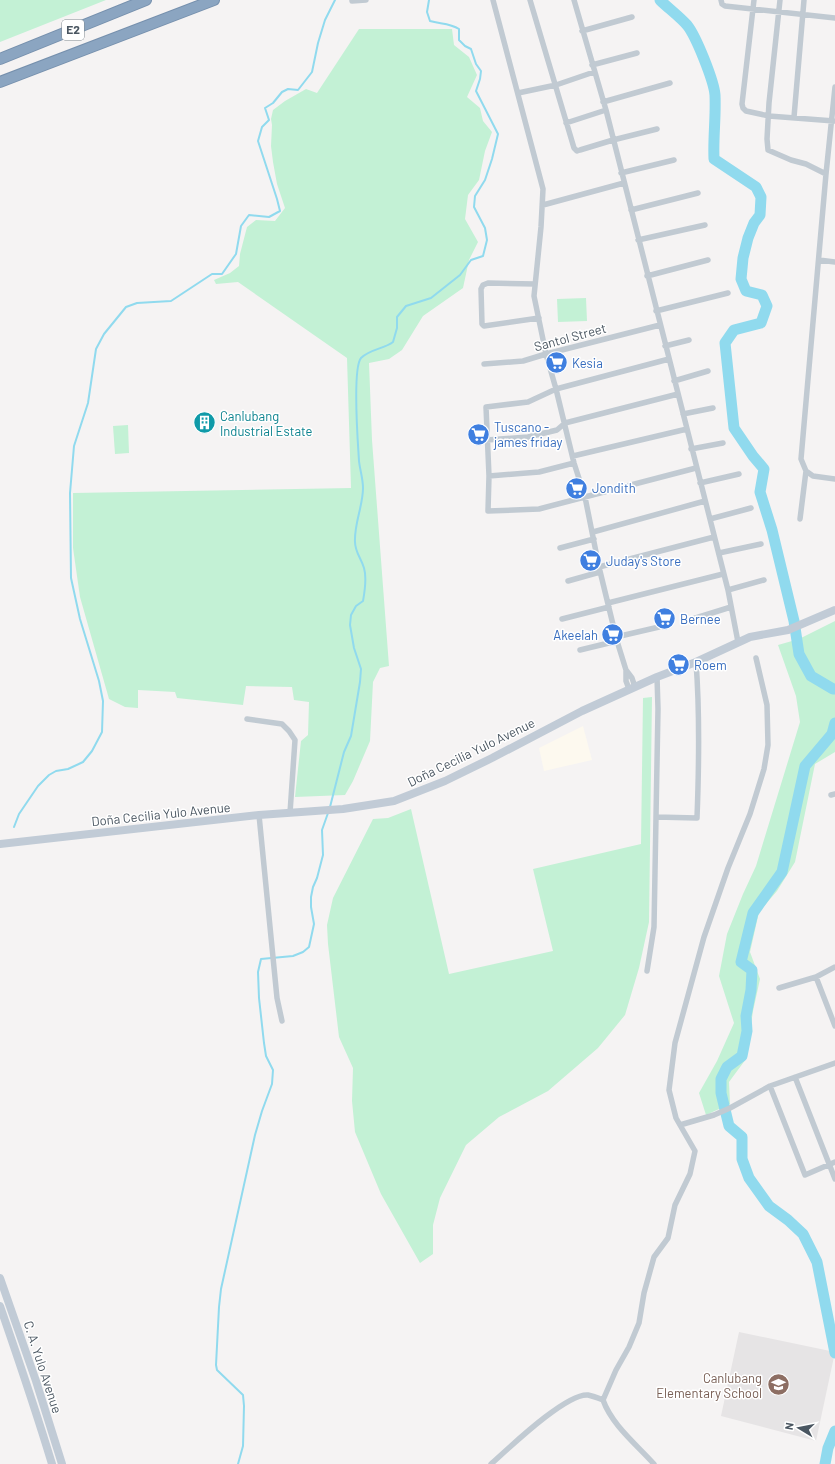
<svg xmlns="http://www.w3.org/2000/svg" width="835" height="1464" font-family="Barlow,sans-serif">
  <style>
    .commercial { fill: #fdf9ef }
    .education { fill: #e6e4e5 }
    .green { fill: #c3f1d5 }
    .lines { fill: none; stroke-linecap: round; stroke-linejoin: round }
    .stream { stroke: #90daee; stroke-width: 2 }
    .river { stroke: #90daee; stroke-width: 11 }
    .motorway-casing { stroke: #7690ad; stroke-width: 12 }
    .minor { stroke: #c1cad2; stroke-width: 5.5 }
    .secondary { stroke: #c1cbd6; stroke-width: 8 }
    .motorway { stroke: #8ba5c1; stroke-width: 10 }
    .labels { text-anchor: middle; stroke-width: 3; stroke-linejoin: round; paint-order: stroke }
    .shield { fill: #fff; stroke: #808990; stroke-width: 1 }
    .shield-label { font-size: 12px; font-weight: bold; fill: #4a5661 }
    .street-label { font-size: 13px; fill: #4a5661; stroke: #fff }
    .shop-label { font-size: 13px; fill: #366cbe; stroke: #fff; text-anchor: start }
    .culture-label { font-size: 13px; fill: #0d838f; stroke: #fff; text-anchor: start }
    .education-label { font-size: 13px; fill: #785e54; stroke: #fff; text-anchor: end }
  </style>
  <rect width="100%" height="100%" fill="#f5f3f3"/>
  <path class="commercial" d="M583 726 592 760 544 771 539 748Z"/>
  <path class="education" d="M739 1332 835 1352 816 1441 721 1416Z"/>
  <path class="green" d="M0 0H106L0 42Z
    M359 29H452L454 45 469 57 477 75 467 97 480 108 483 121 492 132 485 151 479 180 468 195 465 219 478 242 469 260 463 288 423 316 402 350 389 359 369 363 372 440 389 666 380 668 373 682 370 741 353 781 345 795 295 797 301 741 308 735 309 702 294 700 292 687 246 686 243 705 177 698 175 692 138 690V708L125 707 109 699 80 597 73 548V493L351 488 347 358 238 282 216 284 214 280 230 273 239 266 240 254 247 227 256 220 275 221 285 208 277 184 273 162 271 146 272 125 271 119 273 110 285 101 306 89 317 93Z
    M586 298 587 321 558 322 557 299Z
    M128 425 129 453 115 454 113 426Z
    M835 621V752L815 764 795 862 777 891 759 912 750 952 760 979 753 1011 746 1059 729 1082 730 1104 706 1115 699 1093 717 1061 734 1023 719 976 727 934 743 894 756 866 800 722 796 696 778 645 799 639Z
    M652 697 649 922 639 968 625 1015 598 1048 548 1091 499 1117 466 1145 440 1198 433 1225V1254L420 1263 381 1194 355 1132 352 1101 353 1068 339 1037 328 944 327 925 333 898 373 819 388 818 411 809 449 974 553 951 533 869 641 844 643 698Z"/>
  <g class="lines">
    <path class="stream" d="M330 807 344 752 351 736 360 682 361 669 354 648 350 625 351 615 356 606 363 601C365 590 367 578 364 568 361 558 355 552 355 542 354 524 363 506 363 488 363 479 360 470 359 461 358 444 352 369 361 358 370 349 384 349 393 342L397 328V317L406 306 431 298 460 275 471 260 483 256 487 240 485 228 474 207 475 196 485 180 492 159 498 134 476 91 480 79 481 71 476 64 471 49 465 46 459 40V29C450 23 440 24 430 21L427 12 429 0
      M14 827 19 814 38 786 49 775 56 771 68 769 83 762 92 751 102 732 103 701 99 681 80 619 71 578 70 493 74 446 88 403 96 349 104 334 126 307 137 303 171 301 212 274H222L236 254 241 226 249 215 269 217 280 211 277 199 258 141 262 127 269 120 265 108 273 103 282 92 288 89 298 90 312 72 318 43 325 20 335 0
      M238 1464 243 1446 244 1406 243 1395 217 1370 216 1365 219 1307 221 1289 255 1135 262 1111 272 1084 273 1070 266 1056 264 1043 259 998 258 972 261 959 293 956 303 952 309 947 314 924 311 907V897L313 887 317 878 323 855 322 830 328 813"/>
    <path class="river" d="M660 0C668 8 679 16 687 25 696 36 714 81 715 95 716 117 713 138 714 159L756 187 761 197 760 215 754 223 748 238 743 258 741 279 746 291 762 295 767 306 761 323 734 330 725 343 734 428 753 456 764 469 760 492 772 530 794 621 799 654 811 676 833 689H835
      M835 723 832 734 805 766 782 872 753 913 741 962 752 970 751 990 746 1016 747 1031 742 1056 727 1067 721 1079V1093L729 1126 742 1137V1159L749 1178 769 1206 788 1220 803 1234 817 1262 835 1353
      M825 1464 828 1448 835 1431"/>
    <defs>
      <path id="motorway" d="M0 59 146 0
        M0 82 214 0"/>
    </defs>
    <use href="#motorway" class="motorway-casing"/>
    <path class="minor" d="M493 0 543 189 541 227 534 296 546 354 556 389 574 463 585 497 599 567 617 641 626 670 632 678 635 687
      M530 0 574 148 577 151 580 150 613 140 657 129
      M574 0 606 110 728 590 738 642
      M721 0 722 4 725 6 835 18
      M754 0 742 104 743 108 746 111 769 116 834 121
      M780 0 769 103 767 139 768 150 791 160 806 164 826 174
      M352 1 366 0
      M582 31 632 17
      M592 65 637 53
      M518 93 556 85 594 72
      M603 102 670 83
      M794 117 804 0
      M566 123 606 110
      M621 173 674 160
      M543 205 624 183
      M631 210 698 193
      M638 240 705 225
      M819 260 835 262
      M647 276 708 260
      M535 284 488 283 483 285 481 289 482 324 484 326 539 318
      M656 311 728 293
      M665 346 689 340
      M484 364 523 361 546 354 660 325
      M674 381 708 371
      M683 414 713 408
      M487 440 528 437 557 430 565 423 678 394
      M691 449 723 443
      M573 456 687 429
      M574 463 539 472 489 476 488 511 539 509 696 468
      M806 471 813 476 835 479
      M489 476 486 407 528 402 556 389 669 359
      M700 483 739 474
      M710 519 751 508
      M800 519 806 471 801 459 826 174 835 87
      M593 532 705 501
      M560 548 594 539
      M719 553 761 544
      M599 567 714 537
      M568 581 600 572
      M728 590 764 580
      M608 603 723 574
      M562 619 609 607
      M686 621 731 607
      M616 637 659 627
      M580 650 617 641
      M756 658 767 705 768 745 764 769 750 814 728 868 704 937 675 1043 669 1090 676 1118 680 1125 714 1115 730 1108 770 1086 835 1063
      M626 670V681L629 689
      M657 677 658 709 656 817 697 818C699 766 700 714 696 662
      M247 719 282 724 289 731 295 740 290 813
      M831 795 835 794
      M259 815 277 998 282 1021
      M647 971 654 927 656 817
      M816 977 835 1026
      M779 988 816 977 835 967
      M795 1077 835 1179
      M770 1086 805 1175 835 1162
      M603 1400 616 1370 629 1347 639 1323 644 1293 654 1257 668 1238 675 1205 690 1174 695 1151 680 1125
      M491 1464C509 1448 566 1393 588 1395 593 1396 598 1398 603 1400 612 1425 636 1444 654 1464"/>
    <path class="secondary" d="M0 844 259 815 343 809 394 801 445 781 492 758 582 711 657 677 696 662 750 637 788 630 835 610
      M0 1278 36 1381 62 1464
      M0 1306C18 1358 36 1411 52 1464"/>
    <use href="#motorway" class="motorway"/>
  </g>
  <defs>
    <symbol id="supermarket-disc" viewBox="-11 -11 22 22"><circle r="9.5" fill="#3f7fe0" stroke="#fff"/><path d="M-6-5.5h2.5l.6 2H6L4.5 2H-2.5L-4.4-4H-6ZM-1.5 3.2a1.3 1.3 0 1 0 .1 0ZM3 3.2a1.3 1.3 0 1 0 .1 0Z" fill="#fff"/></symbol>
    <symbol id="building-disc" viewBox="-11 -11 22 22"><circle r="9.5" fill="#0f9aa8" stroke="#fff"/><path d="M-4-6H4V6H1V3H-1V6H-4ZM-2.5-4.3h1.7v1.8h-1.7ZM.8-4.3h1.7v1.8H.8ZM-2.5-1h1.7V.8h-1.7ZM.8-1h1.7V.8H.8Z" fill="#fff"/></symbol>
    <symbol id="school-disc" viewBox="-11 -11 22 22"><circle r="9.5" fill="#8d6e63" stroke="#fff"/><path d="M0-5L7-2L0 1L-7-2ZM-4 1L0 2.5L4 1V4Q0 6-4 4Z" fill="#fff"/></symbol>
  </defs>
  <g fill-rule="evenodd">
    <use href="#supermarket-disc" x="544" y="350" width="25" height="25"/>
    <use href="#building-disc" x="192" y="410" width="25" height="25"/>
    <use href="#supermarket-disc" x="466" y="422" width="25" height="25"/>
    <use href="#supermarket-disc" x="564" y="476" width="25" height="25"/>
    <use href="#supermarket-disc" x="578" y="548" width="25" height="25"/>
    <use href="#supermarket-disc" x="652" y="606" width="25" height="25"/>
    <use href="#supermarket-disc" x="600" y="622" width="25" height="25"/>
    <use href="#supermarket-disc" x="666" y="652" width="25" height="25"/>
    <use href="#school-disc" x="766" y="1372" width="25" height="25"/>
  </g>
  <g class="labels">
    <rect class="shield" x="62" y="20" width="22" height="20" rx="3"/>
    <g class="shield-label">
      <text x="73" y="34">E2</text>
    </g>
    <g class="street-label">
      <text transform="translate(570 337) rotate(-15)" y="5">Santol Street</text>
      <text transform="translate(471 752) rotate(-26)" y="5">Doña Cecilia Yulo Avenue</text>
      <text transform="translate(161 814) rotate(-6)" y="5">Doña Cecilia Yulo Avenue</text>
      <text transform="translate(43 1367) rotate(72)" y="5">C. A. Yulo Avenue</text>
    </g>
    <g class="shop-label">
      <text x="572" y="368">Kesia</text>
      <text x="494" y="432">Tuscano -<tspan x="494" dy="15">james friday</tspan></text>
      <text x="592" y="493">Jondith</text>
      <text x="606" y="566">Juday's Store</text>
      <text x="680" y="624">Bernee</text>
      <text x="598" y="640" text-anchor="end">Akeelah</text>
      <text x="694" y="670">Roem</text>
    </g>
    <g class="culture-label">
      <text x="220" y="421">Canlubang<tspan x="220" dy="15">Industrial Estate</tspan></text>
    </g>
    <g class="education-label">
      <text x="762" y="1383">Canlubang<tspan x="762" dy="15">Elementary School</tspan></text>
    </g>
  </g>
  <g transform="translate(799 1428) rotate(280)" stroke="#ffffff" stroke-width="3" paint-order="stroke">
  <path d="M0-3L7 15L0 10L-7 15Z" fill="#4a5661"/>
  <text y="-6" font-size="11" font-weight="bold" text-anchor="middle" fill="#4a5661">N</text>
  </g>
</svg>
